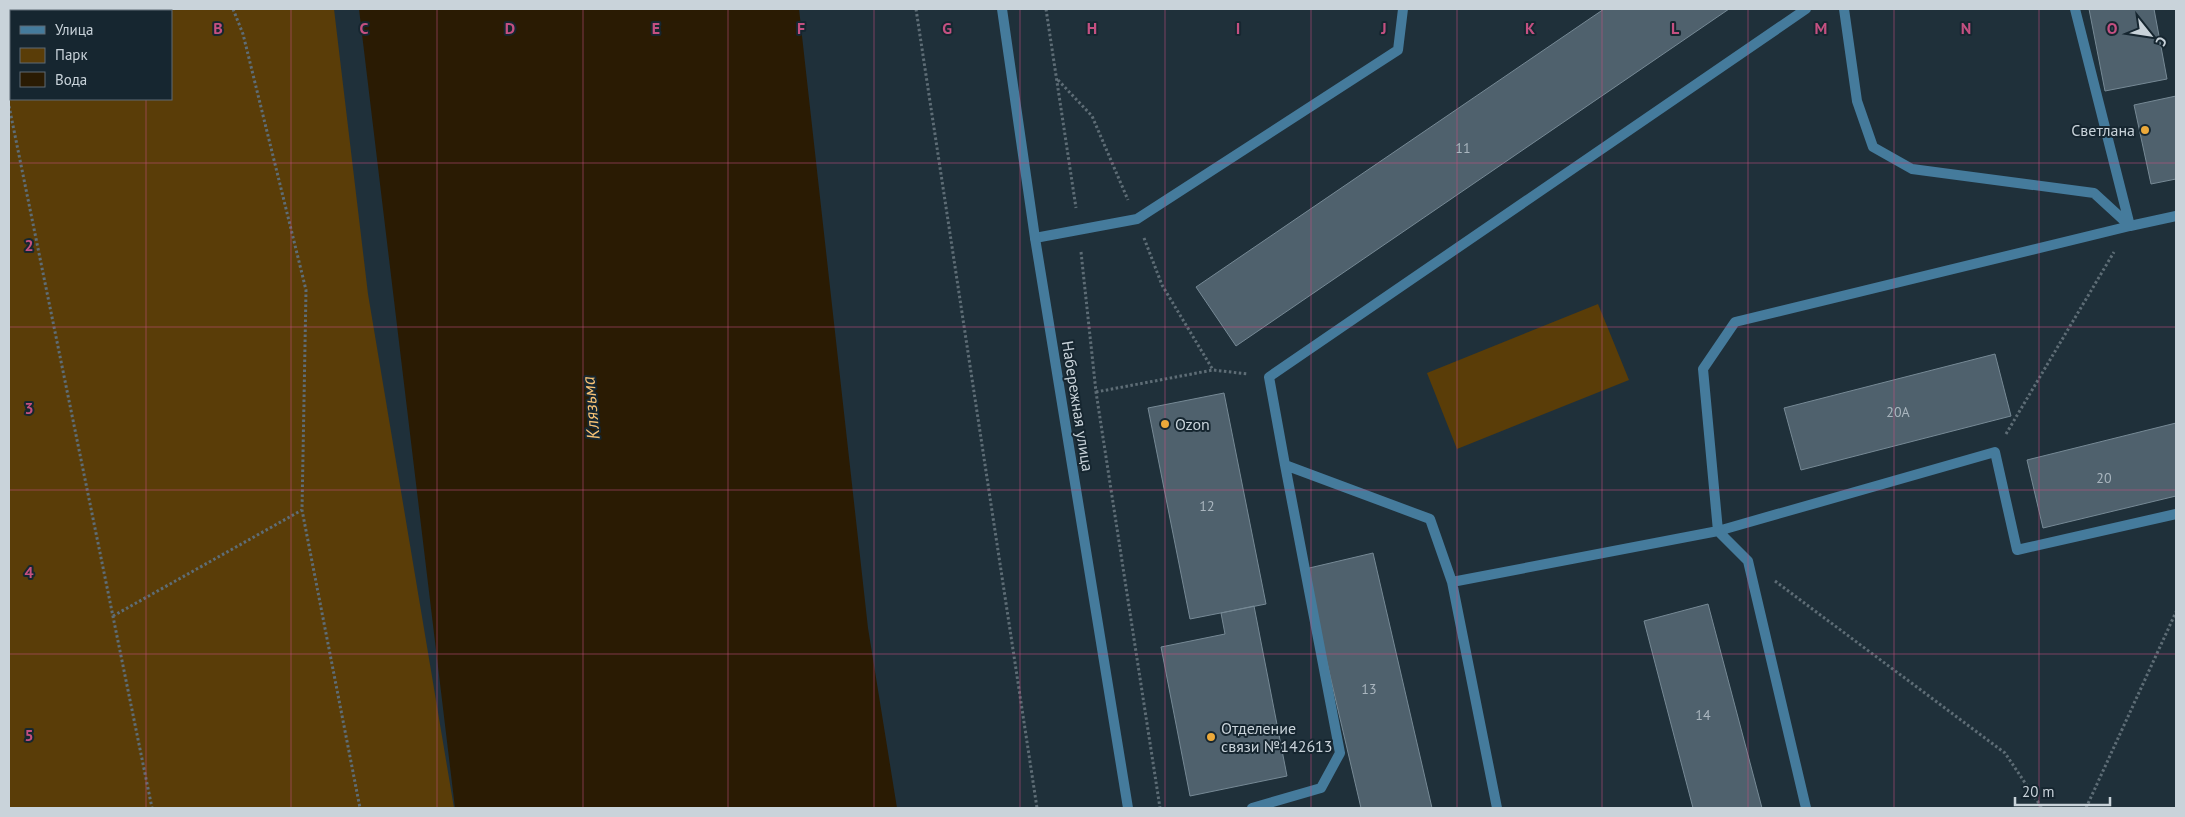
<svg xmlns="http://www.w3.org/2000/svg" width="2185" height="817" font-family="'PT Sans',sans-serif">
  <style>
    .green { fill: #5a3d08; fill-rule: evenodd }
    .water { fill: #2a1b03 }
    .building { fill: #4f616d; stroke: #768995 }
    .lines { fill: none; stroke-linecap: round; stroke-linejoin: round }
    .path { stroke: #5e6d76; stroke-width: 3; stroke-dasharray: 2.5 2.5; stroke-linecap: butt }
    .service { stroke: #457b9c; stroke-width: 10 }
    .minor { stroke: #457b9c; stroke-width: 10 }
    .grid { fill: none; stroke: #c45081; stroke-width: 1; stroke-opacity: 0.55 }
    .poi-dot { fill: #eca93a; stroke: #162630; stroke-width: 2 }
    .labels { text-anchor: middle; stroke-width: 4; stroke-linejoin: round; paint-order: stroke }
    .number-label { font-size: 14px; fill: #aab6bf }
    .poi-label { font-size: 16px; fill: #c9d3da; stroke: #162630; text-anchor: start }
    .street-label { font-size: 16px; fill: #c9d3da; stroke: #162630 }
    .water-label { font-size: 18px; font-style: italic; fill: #f8c375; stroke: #162630 }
    .grid-label { font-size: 16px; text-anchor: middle; font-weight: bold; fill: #c45081; stroke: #162630; stroke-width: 4; stroke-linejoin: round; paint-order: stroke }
  </style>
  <rect width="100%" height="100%" fill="#1f303a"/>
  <path class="green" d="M9 9H334L368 294 454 808H9ZM11 11H171V99H11Z
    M1598 304 1629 380 1457 449 1427 373Z"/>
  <path class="water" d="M359 9H799L868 628 897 808H455Z"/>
  <path class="building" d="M1604 9H1729L1236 346 1196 287Z
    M2089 9H2154L2167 79 2105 91Z
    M2176 96V179L2151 184 2134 105Z
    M1995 354 2011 416 1801 470 1784 408Z
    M1224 393 1266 604 1190 619 1148 408Z
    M2176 423V496L2043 528 2027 460Z
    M1373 553 1432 808H1361L1305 569Z
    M1708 604 1762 808H1693L1644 621Z
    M1254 606 1287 776 1190 796 1161 647 1225 634 1221 613Z"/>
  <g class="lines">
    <path class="path" d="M233 9 243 34 306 290 302 510 360 808
      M916 9 1037 808
      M1046 9 1076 208
      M12 11 15 9
      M1058 80 1092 116 1128 200
      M9 106 152 808
      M1144 238 1162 285 1213 370
      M1081 252 1096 392 1160 808
      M1096 392 1213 370 1248 374
      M2006 434 2114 252
      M1775 581 2005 753 2042 808
      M113 616 302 510
      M2086 808 2176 612"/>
    <path class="service" d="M2075 9 2130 226 2176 216
      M1035 238 1137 219 1398 50 1403 9
      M1452 582 1718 531 1703 369 1735 322 2130 226 2094 193 1912 169 1873 147 1857 101 1844 9
      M1252 808 1321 788 1340 753 1285 465
      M1497 808 1452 582 1430 519 1285 465 1269 377 1806 9
      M1806 808 1748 561 1718 531 1995 452 2017 550 2176 514"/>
    <path class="minor" d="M1002 9 1035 238 1128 808"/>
  </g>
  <path class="grid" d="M146 9V11M291 9V808M437 9V808M583 9V808M728 9V808M874 9V808M1020 9V808M1165 9V808M1311 9V808M1457 9V808M1602 9V808M1748 9V808M1894 9V808M2039 9V808M146 99V808M9 163H2176M9 327H2176M9 490H2176M9 654H2176"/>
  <g class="poi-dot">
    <circle cx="2145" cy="130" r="5"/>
    <circle cx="1165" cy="424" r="5"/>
    <circle cx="1211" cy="737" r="5"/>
  </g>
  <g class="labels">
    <g class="number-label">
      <text x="1463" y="153">11</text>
      <text x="1898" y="417">20А</text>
      <text x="2104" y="483">20</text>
      <text x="1207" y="511">12</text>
      <text x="1369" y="694">13</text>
      <text x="1703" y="720">14</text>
    </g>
    <g class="poi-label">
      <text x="2135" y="136" text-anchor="end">Светлана</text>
      <text x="1175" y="430">Ozon</text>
      <text x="1221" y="734">Отделение<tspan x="1221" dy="18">связи №142613</tspan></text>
    </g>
    <g class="street-label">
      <text transform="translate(1078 406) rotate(81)" y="6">Набережная улица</text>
    </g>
    <g class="water-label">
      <text transform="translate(591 408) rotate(-95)" y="6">Клязьма</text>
    </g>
  </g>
  <g class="grid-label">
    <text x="218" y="34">B</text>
    <text x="364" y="34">C</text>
    <text x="510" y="34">D</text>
    <text x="656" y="34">E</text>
    <text x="801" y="34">F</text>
    <text x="947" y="34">G</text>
    <text x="1092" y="34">H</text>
    <text x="1238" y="34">I</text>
    <text x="1384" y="34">J</text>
    <text x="1530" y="34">K</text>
    <text x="1675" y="34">L</text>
    <text x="1821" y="34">M</text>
    <text x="1966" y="34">N</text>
    <text x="2112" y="34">O</text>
    <text x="29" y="251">2</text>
    <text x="29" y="414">3</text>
    <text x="29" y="578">4</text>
    <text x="29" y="741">5</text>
  </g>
  <rect width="2185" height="817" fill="none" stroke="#c9d3da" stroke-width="20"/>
  <rect x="10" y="10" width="162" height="90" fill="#162630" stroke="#5e6b74"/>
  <rect x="20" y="26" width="25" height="8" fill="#457b9c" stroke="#5e6b74"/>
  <text x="55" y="35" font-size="15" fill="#c9d3da">Улица</text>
  <rect x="20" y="48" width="25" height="15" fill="#5a3d08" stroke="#5e6b74"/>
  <text x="55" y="60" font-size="15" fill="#c9d3da">Парк</text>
  <rect x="20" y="72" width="25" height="15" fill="#2a1b03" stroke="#5e6b74"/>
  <text x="55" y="85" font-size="15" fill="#c9d3da">Вода</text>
  <g transform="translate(2150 35) rotate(120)" stroke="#162630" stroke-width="4" paint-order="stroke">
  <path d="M0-4L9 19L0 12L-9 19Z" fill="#c9d3da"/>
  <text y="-8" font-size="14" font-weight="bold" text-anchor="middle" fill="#c9d3da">С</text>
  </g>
  <path d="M2015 797v8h95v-8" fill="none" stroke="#c9d3da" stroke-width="2.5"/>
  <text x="2022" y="797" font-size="15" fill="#c9d3da" stroke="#162630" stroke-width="4" paint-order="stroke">20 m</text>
</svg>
